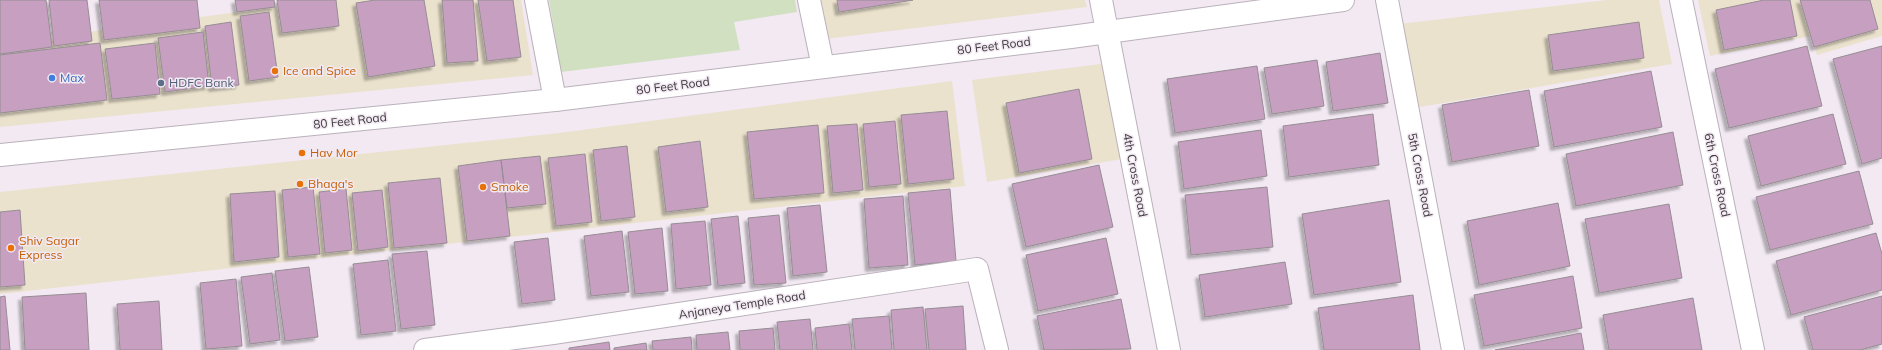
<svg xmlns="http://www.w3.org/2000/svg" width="1882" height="350" font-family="Mulish,sans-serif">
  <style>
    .commercial { fill: #ebe2cd }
    .green { fill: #d1e0c1 }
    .building { fill: #c79fc0; stroke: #968d94; filter: url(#shadow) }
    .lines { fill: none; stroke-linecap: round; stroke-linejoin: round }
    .minor-casing { stroke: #bab1ba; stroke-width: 24 }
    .tertiary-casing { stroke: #bab1ba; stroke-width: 24 }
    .minor { stroke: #fff; stroke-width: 22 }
    .tertiary { stroke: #fff; stroke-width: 22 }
    .food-dot { fill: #e8710a; stroke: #f2e9f2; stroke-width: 1.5 }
    .shop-dot { fill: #3f7fe0; stroke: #f2e9f2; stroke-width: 1.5 }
    .service-dot { fill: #5c6f8a; stroke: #f2e9f2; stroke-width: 1.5 }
    .labels { text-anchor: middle; stroke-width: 3; stroke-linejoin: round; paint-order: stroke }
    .street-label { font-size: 12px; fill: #3e3a3e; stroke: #f2e9f2 }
    .food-label { font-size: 12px; fill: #c56008; stroke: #f2e9f2; text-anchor: start }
    .shop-label { font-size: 12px; fill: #366cbe; stroke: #f2e9f2; text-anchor: start }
    .service-label { font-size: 12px; fill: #4e5e75; stroke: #f2e9f2; text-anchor: start }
  </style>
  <defs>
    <filter id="shadow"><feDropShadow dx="-3.5" dy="3.5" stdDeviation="1" flood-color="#0004"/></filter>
  </defs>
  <rect width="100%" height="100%" fill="#f2e9f2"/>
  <path class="commercial" d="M327 0H521L533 75 0 127V44Z
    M817 0H1085L1087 7 825 39Z
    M1607 0H1659L1672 64 1414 108 1399 24Z
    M1698 0H1882V36L1817 55 1811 36 1710 56Z
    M1101 64 1122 159 987 182 972 80Z
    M952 81 965 186 0 294V192L559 133Z"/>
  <path class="green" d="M549 0H795L797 12 734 22 740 50 561 72Z"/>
  <path class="building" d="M0 0H46L52 47 0 54Z
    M49 0H87L92 41 54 46Z
    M99 0H197L200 28 104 40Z
    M235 0H274L275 7 237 12Z
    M277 0H336L339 26 282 33Z
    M375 0H424L435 66 368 77 356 3Z
    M442 0H473L478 61 447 63Z
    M478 0H513L521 57 487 61Z
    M837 0H913L839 12Z
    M1764 0H1790L1797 36 1724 50 1716 10Z
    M1800 0H1870L1878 29 1814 47Z
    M269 12 278 77 249 81 240 16Z
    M231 22 239 85 212 88 205 26Z
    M1639 22 1644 58 1553 71 1548 35Z
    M203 32 209 86 165 92 158 38Z
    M100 43 107 100 0 113V55Z
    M155 43 160 94 112 99 105 49Z
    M1807 46 1822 106 1729 128 1715 69Z
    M1882 46V158L1862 164 1833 59Z
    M1380 53 1388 103 1333 111 1326 62Z
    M1317 60 1324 106 1272 114 1264 68Z
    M1257 66 1265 119 1175 133 1167 79Z
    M1651 71 1662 127 1554 147 1544 91Z
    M1079 89 1092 159 1019 173 1006 103Z
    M1529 90 1539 146 1452 162 1442 105Z
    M947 111 954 179 908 184 901 115Z
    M1373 114 1379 165 1289 177 1283 126Z
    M1833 114 1846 164 1761 186 1748 136Z
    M895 121 901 184 869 187 863 124Z
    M857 124 863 190 833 193 827 126Z
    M818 125 824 193 754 199 747 132Z
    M1261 130 1267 176 1184 189 1178 142Z
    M1673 132 1683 185 1576 206 1566 154Z
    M700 141 708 207 666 212 658 147Z
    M627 146 635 217 601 221 593 150Z
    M585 154 592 222 556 226 548 158Z
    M540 156 546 204 507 208 501 160Z
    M501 160 510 236 467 241 458 166Z
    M1099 165 1113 227 1026 247 1012 184Z
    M1859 171 1873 224 1770 250 1756 197Z
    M440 178 447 243 394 248 388 183Z
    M313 187 320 254 288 257 282 190Z
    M1267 187 1273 247 1191 255 1185 195Z
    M346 189 352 250 325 253 319 192Z
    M950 189 956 261 915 265 908 193Z
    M382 190 388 247 358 251 352 193Z
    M275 191 279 257 234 262 230 194Z
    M903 196 908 265 869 268 864 199Z
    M1389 200 1401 282 1314 295 1302 214Z
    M1558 203 1570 266 1479 285 1467 221Z
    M1669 204 1682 278 1599 293 1585 219Z
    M820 205 827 272 793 276 787 208Z
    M20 210 25 285 0 287V212Z
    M779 215 786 283 754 285 748 218Z
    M738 216 745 283 718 286 711 219Z
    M705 221 711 285 676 289 671 224Z
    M662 228 668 291 635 294 628 232Z
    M622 231 629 292 591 296 584 236Z
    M1876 233 1882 254V290L1791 315 1776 261Z
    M548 238 555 300 522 304 514 242Z
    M1106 238 1118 294 1038 311 1026 255Z
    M427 251 435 325 401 329 392 254Z
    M388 260 396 331 361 335 353 264Z
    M1285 262 1292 304 1205 317 1199 275Z
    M309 267 318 337 285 341 275 271Z
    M272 273 280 340 250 344 241 277Z
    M1573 276 1582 328 1484 346 1474 295Z
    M236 279 242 346 206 349 200 283Z
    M86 293 89 350H25L22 297Z
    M1413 295 1420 350H1324L1318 308Z
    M5 296 10 350H0V297Z
    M1882 296V344L1860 350H1813L1804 317Z
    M1693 298 1702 350H1609L1603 315Z
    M1121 299 1131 349 1044 350 1037 316Z
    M159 301 162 350H120L117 304Z
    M963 306 966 350H929L925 309Z
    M923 307 927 350H894L891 310Z
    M889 316 892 350H855L852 319Z
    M810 319 813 350H780L777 322Z
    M849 324 852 350H817L815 328Z
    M773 328 775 350H740L739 331Z
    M728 332 730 350H697L696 335Z
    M1581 333 1584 350H1495Z
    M691 337 692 350H653L652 341Z
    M609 342 610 350H569V348Z
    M646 343 647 350H614V348Z"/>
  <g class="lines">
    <defs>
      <path id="minor" d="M536 0 555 100
        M809 0 823 67
        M1101 0 1169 350
        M1387 0 1453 350
        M1681 0 1753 350
        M425 350 553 333 977 269 997 350"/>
      <path id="tertiary" d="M0 155 555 100 1071 37 1343 0"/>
    </defs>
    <use href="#minor" class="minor-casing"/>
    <use href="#tertiary" class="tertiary-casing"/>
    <use href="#minor" class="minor"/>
    <use href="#tertiary" class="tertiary"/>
  </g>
  <g class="food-dot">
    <circle cx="275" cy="71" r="4"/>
    <circle cx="302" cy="153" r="4"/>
    <circle cx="300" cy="184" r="4"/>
    <circle cx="483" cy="187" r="4"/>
    <circle cx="11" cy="248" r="4"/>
  </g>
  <circle class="shop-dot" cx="52" cy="78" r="4"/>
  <circle class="service-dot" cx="161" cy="83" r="4"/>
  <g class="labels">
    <g class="street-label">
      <text transform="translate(994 46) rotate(-7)" y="4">80 Feet Road</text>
      <text transform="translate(673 86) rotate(-7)" y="4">80 Feet Road</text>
      <text transform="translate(350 121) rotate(-6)" y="4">80 Feet Road</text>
      <text transform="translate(1135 175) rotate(79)" y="4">4th Cross Road</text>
      <text transform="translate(1420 175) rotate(79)" y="4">5th Cross Road</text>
      <text transform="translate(1717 175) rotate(78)" y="4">6th Cross Road</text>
      <text transform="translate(742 305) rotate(-9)" y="4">Anjaneya Temple Road</text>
    </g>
    <g class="food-label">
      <text x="283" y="75">Ice and Spice</text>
      <text x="310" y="157">Hav Mor</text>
      <text x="308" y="188">Bhaga's</text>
      <text x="491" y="191">Smoke</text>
      <text x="19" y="245">Shiv Sagar<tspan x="19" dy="14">Express</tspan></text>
    </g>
    <g class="shop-label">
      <text x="60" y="82">Max</text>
    </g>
    <g class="service-label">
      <text x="169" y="87">HDFC Bank</text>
    </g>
  </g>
</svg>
